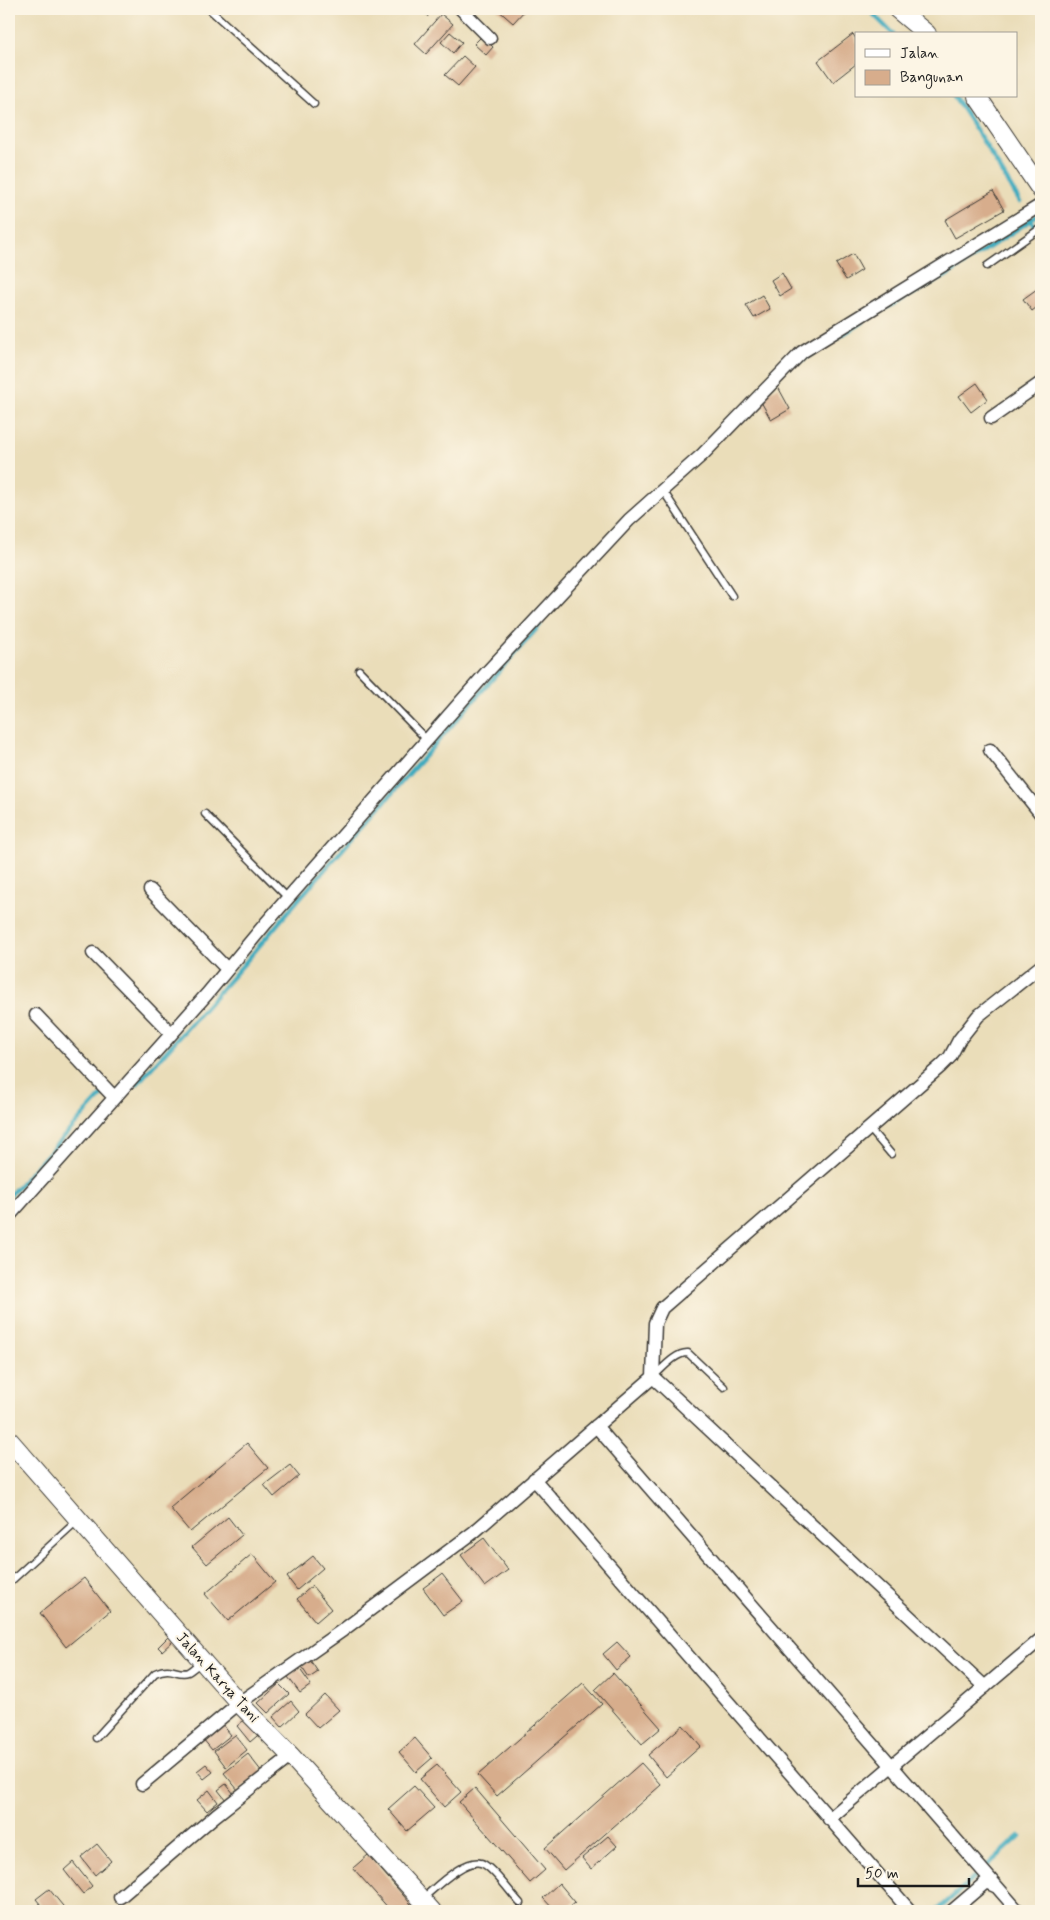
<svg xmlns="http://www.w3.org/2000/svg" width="1050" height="1920" font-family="Mynerve,sans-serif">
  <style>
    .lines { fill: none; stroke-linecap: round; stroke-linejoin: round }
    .stream { stroke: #3fabbe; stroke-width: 4.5 }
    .building { fill: #d7ad8c }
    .lane-casing { stroke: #3b3934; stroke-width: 9 }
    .street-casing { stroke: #3b3934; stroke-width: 15 }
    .secondary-casing { stroke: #3b3934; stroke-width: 20 }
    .path { stroke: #3b3934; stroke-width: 2.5; stroke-dasharray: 1 4; stroke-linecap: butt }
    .lane { stroke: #fff; stroke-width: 6 }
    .street { stroke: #fff; stroke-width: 12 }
    .secondary { stroke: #fff; stroke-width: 18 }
    .labels { text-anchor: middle; stroke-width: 4; stroke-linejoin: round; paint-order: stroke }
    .street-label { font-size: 15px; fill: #1c1c1c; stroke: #fcf5e5 }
  </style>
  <rect width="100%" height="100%" fill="#fcf5e5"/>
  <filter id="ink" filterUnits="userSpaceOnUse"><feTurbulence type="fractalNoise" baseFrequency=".02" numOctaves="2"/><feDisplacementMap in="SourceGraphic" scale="10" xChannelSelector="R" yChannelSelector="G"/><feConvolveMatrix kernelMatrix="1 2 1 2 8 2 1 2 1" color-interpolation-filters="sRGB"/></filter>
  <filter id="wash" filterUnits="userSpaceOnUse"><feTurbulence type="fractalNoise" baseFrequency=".0096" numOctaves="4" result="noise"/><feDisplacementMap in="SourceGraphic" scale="20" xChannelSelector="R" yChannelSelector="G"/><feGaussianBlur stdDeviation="1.12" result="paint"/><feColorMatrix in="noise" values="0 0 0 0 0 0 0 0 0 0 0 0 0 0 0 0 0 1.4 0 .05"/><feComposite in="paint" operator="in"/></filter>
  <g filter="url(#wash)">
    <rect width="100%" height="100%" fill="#eaddb9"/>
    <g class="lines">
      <path class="stream" d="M865 9 871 12 893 34
        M954 96 977 131 1020 202
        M1030 219 1041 237
        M886 308 944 277 1040 214
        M799 362 862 322
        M137 1084 243 965 298 900 540 625
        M9 1196 106 1091
        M937 1911 1020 1836"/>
    </g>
    <g id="blocks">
      <path class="building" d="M497 9H526L513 23Z
        M441 14 453 24 426 54 415 44Z
        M450 32 462 42 453 53 441 42Z
        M853 34 856 39V64L833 82 818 61Z
        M482 36 493 47 486 55 474 44Z
        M463 56 475 67 458 86 445 75Z
        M993 191 1004 210 955 238 945 220Z
        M853 254 862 270 846 280 836 264Z
        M782 273 791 289 780 296 771 280Z
        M1041 286V304L1032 311 1023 299Z
        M762 295 770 309 754 318 746 305Z
        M977 383 988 399 971 412 959 396Z
        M778 387 790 409 771 420 759 398Z
        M247 1443 268 1468 190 1532 170 1508Z
        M290 1465 299 1476 274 1497 264 1485Z
        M228 1517 242 1535 207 1564 192 1547Z
        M484 1538 508 1570 485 1587 461 1555Z
        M252 1554 275 1582 228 1621 205 1594Z
        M313 1556 323 1568 297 1590 287 1577Z
        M442 1574 463 1601 443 1615 423 1588Z
        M84 1578 110 1611 66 1647 40 1613Z
        M312 1586 331 1609 316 1622 297 1599Z
        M169 1636 173 1641 162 1651 158 1647Z
        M617 1642 631 1657 616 1670 603 1654Z
        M310 1660 318 1672 309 1678 301 1666Z
        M299 1668 311 1685 300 1693 288 1677Z
        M613 1673 661 1728 642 1744 595 1690Z
        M583 1683 602 1704 497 1796 478 1775Z
        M279 1684 289 1694 268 1713 258 1703Z
        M325 1695 339 1710 318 1728 305 1714Z
        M291 1701 299 1711 282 1727 273 1717Z
        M250 1715 263 1731 250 1742 237 1726Z
        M222 1724 231 1735 212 1750 203 1739Z
        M683 1725 701 1746 666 1777 648 1755Z
        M235 1735 247 1750 226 1767 214 1751Z
        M415 1738 432 1758 416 1772 399 1752Z
        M248 1754 262 1772 238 1790 224 1773Z
        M641 1763 661 1785 564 1870 545 1848Z
        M206 1764 213 1772 204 1779 197 1771Z
        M437 1765 461 1792 444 1807 420 1779Z
        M226 1784 234 1794 226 1800 218 1790Z
        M414 1786 434 1808 407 1831 388 1809Z
        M475 1788 545 1870 530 1883 459 1802Z
        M209 1790 218 1802 207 1811 197 1800Z
        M608 1836 617 1846 591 1869 582 1858Z
        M97 1844 111 1861 95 1875 81 1857Z
        M368 1855 417 1911H391L353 1868Z
        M73 1862 92 1886 83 1894 64 1870Z
        M559 1883 575 1902 564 1911H555L543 1898Z
        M49 1889 67 1911H46L36 1899Z"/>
    </g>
  </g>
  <g filter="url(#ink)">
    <use href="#blocks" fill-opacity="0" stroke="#3b3934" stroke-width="1"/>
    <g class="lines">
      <defs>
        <path id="lane" d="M209 9 314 104
          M987 266 1041 228
          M662 489 732 596
          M359 670 427 740
          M205 814 288 898
          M869 1128 891 1154
          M654 1376C662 1369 676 1352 688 1353L724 1387
          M9 1583 78 1520
          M96 1738 155 1673C173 1665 177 1676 188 1672 192 1670 197 1665 201 1662
          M422 1899C434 1889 469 1853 485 1865 496 1872 510 1892 520 1903"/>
        <path id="street" d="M461 9 490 38
          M991 418 1041 383
          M990 750 1041 814
          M150 890 227 969
          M93 953 171 1033
          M36 1015 114 1097
          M9 1216 207 994 266 923 487 672 629 520 703 454 802 352 1041 205
          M596 1426 1018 1911
          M534 1479 910 1911
          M985 1687 653 1377 655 1323 662 1308 941 1066 950 1057 959 1040 978 1016 1041 966
          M142 1784 239 1703 343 1630 474 1532 653 1377
          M829 1819 1041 1639
          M120 1897 216 1815 291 1756
          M952 1911 986 1882 997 1887"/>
        <path id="secondary" d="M897 9 927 34
          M977 96 1041 190
          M9 1440 239 1703 291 1756 432 1911"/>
      </defs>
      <use href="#lane" class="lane-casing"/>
      <use href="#street" class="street-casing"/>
      <use href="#secondary" class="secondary-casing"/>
      <path class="path" d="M427 16 439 9"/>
      <use href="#lane" class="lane"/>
      <use href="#street" class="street"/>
      <use href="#secondary" class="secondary"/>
    </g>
  </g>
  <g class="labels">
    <g class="street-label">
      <text transform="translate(218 1677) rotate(48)" y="5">Jalan Karya Tani</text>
    </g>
  </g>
  <rect width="1050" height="1920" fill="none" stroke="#fcf5e5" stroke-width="30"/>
  <rect x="855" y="32" width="162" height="65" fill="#fcf5e5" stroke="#a29e95"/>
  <rect x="865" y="49" width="25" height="8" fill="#ffffff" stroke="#a29e95"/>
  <text x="900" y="58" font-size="15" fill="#1c1c1c">Jalan</text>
  <rect x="865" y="70" width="25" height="15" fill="#d7ad8c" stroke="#a29e95"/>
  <text x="900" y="82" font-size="15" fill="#1c1c1c">Bangunan</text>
  <path d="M858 1878v8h111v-8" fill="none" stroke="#1c1c1c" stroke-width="2.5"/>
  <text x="865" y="1878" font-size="15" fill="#1c1c1c" stroke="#fcf5e5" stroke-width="4" paint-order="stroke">50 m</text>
</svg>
